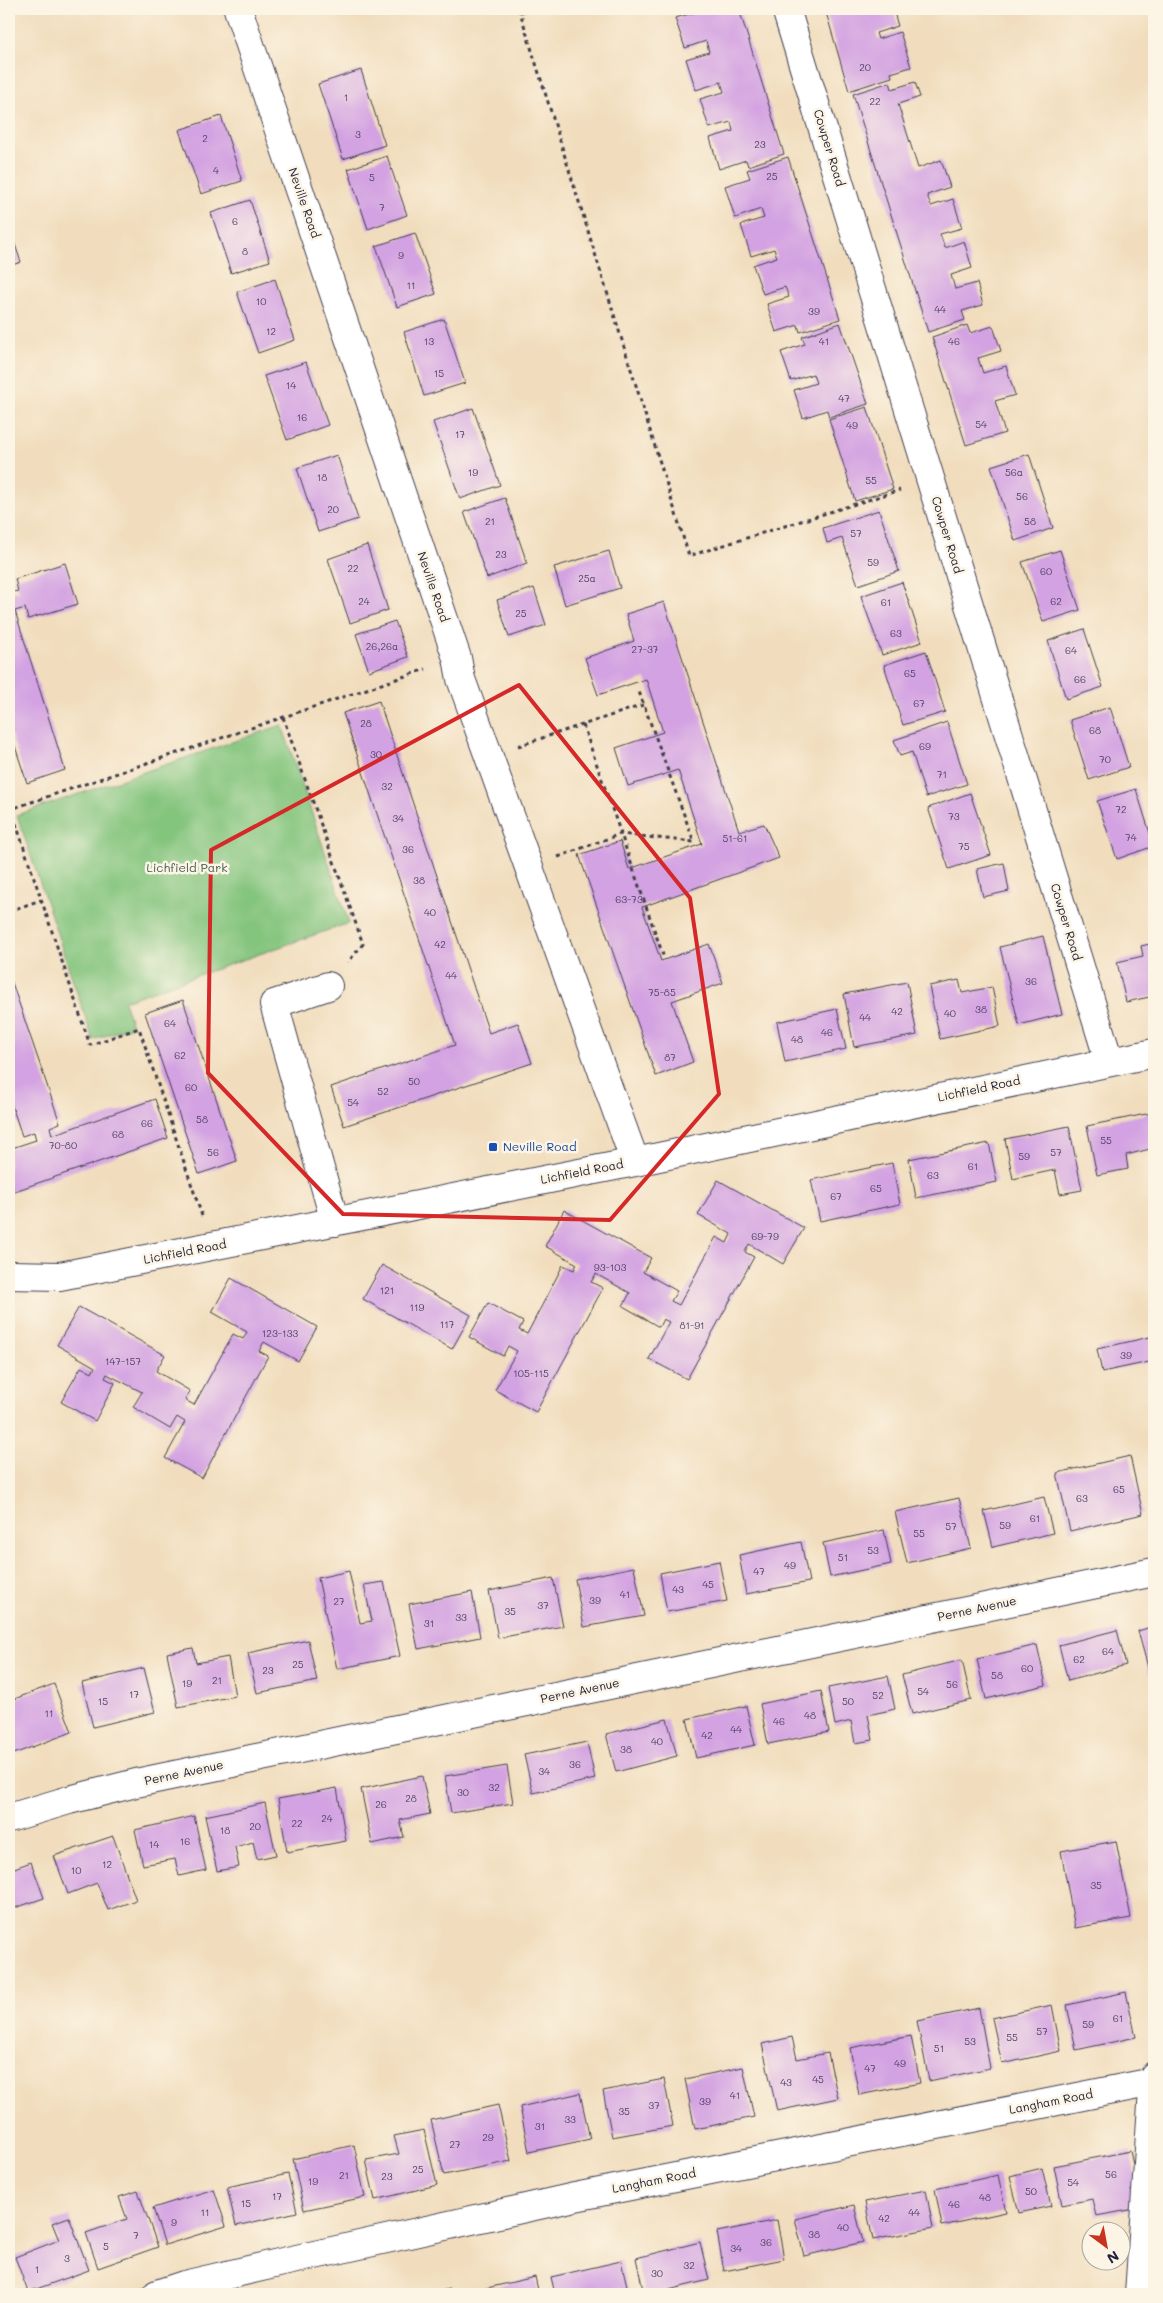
<svg xmlns="http://www.w3.org/2000/svg" width="1163" height="2303" font-family="Mali,sans-serif">
  <style>
    .green { fill: #84c57e; stroke: #53745c }
    .building { fill: #d3a2e2 }
    .lines { fill: none; stroke-linecap: round; stroke-linejoin: round }
    .minor-casing { stroke: #413e4e; stroke-width: 30 }
    .path { stroke: #413e4e; stroke-width: 3; stroke-dasharray: 4 4; stroke-linecap: butt }
    .minor { stroke: #fff; stroke-width: 28 }
    .marked { fill: none; stroke: #d62828; stroke-width: 4; stroke-linejoin: round }
    .transit-dot { fill: #1a4fb4; stroke: #fcf5e5; stroke-width: 2 }
    .labels { text-anchor: middle; stroke-width: 5; stroke-linejoin: round; paint-order: stroke }
    .number-label { font-size: 10px; fill: #4e4265 }
    .street-label { font-size: 12px; fill: #22223b; stroke: #fcf5e5 }
    .park-label { font-size: 12px; fill: #445b52; stroke: #fcf5e5 }
    .transit-label { font-size: 12px; fill: #164399; stroke: #fcf5e5; text-anchor: start }
  </style>
  <rect width="100%" height="100%" fill="#fcf5e5"/>
  <filter id="ink" filterUnits="userSpaceOnUse"><feTurbulence type="fractalNoise" baseFrequency=".02" numOctaves="2"/><feDisplacementMap in="SourceGraphic" scale="10" xChannelSelector="R" yChannelSelector="G"/><feConvolveMatrix kernelMatrix="1 2 1 2 8 2 1 2 1" color-interpolation-filters="sRGB"/></filter>
  <filter id="wash" filterUnits="userSpaceOnUse"><feTurbulence type="fractalNoise" baseFrequency=".0096" numOctaves="4" result="noise"/><feDisplacementMap in="SourceGraphic" scale="20" xChannelSelector="R" yChannelSelector="G"/><feGaussianBlur stdDeviation="1.12" result="paint"/><feColorMatrix in="noise" values="0 0 0 0 0 0 0 0 0 0 0 0 0 0 0 0 0 1.4 0 .05"/><feComposite in="paint" operator="in"/></filter>
  <g filter="url(#wash)">
    <rect width="100%" height="100%" fill="#f1ddbd"/>
    <path class="green" d="M282 725 349 923 124 1001 132 1026 93 1040 17 815Z"/>
    <g id="blocks">
      <path class="building" d="M696 9H739L784 154 748 166 746 160 719 169 710 138 733 131 731 122 709 128 700 99 724 92 721 82 696 90 686 59 709 52 706 41 685 48 675 18 697 12Z
        M825 9H893L898 26 876 33 878 39 900 32 911 67 891 73 892 77 849 91Z
        M361 70 385 145 343 159 318 84Z
        M890 82 892 89 915 82 920 97 898 104 918 168 941 160 950 187 927 195 931 206 953 199 962 228 940 234 945 248 964 241 972 268 951 275 955 289 977 283 983 305 962 311 965 320 928 332 853 94Z
        M221 116 242 181 201 194 179 130Z
        M387 156 407 215 368 229 348 169Z
        M788 157 840 319 800 332 798 325 776 332 767 304 789 297 785 287 763 294 753 265 777 257 774 249 751 256 741 225 764 218 761 209 735 218 725 186 750 178 747 170Z
        M250 200 270 261 231 273 211 213Z
        M9 227 21 262 9 266Z
        M415 233 436 294 397 307 376 246Z
        M275 279 295 340 258 353 237 292Z
        M444 319 465 383 424 396 404 332Z
        M840 323 868 404 829 417 827 410 803 418 794 390 816 383 813 374 791 381 781 352 805 344 802 337Z
        M967 325 970 333 993 326 1001 351 978 358 983 373 1006 366 1015 395 995 401 1005 433 966 445 932 337Z
        M306 362 328 425 287 440 264 376Z
        M867 407 893 489 855 501 829 419Z
        M473 408 500 485 460 499 433 422Z
        M1029 454 1053 528 1015 541 991 466Z
        M337 455 358 519 318 532 297 468Z
        M505 498 527 563 487 578 464 512Z
        M879 510 899 571 858 585 842 538 827 543 823 528Z
        M367 545 388 610 350 623 328 559Z
        M1060 550 1080 610 1043 622 1022 562Z
        M609 551 620 588 565 605 554 567Z
        M65 563 78 604 28 619 25 608 15 611 65 770 27 783 11 734 9 735V593L18 591 15 579Z
        M902 582 922 642 882 655 861 596Z
        M534 588 546 625 509 637 497 600Z
        M664 602 739 831 764 824 779 858 642 907 661 961 709 944 723 983 672 1001 693 1062 656 1076 579 855 620 841 629 869 702 844 678 770 628 786 616 748 663 732 646 679 598 695 585 658 634 641 626 614Z
        M395 621 408 657 369 671 356 634Z
        M1084 629 1103 687 1066 699 1048 641Z
        M926 651 945 712 903 725 884 665Z
        M379 701 489 1033 518 1023 532 1063 344 1126 331 1087 455 1045 343 713Z
        M1110 707 1129 767 1089 780 1070 720Z
        M947 722 967 784 926 797 912 752 900 756 894 740Z
        M1136 789 1154 846 1117 859 1097 801Z
        M970 793 991 855 949 869 928 808Z
        M1004 863 1009 891 983 897 977 869Z
        M1043 936 1062 1014 1019 1025 1000 947Z
        M1154 943V996L1126 1002 1117 962 1143 956 1141 946Z
        M9 974 60 1123 50 1127 52 1135 155 1099 168 1138 9 1193V1149L36 1140 34 1132 22 1136 9 1097Z
        M959 980 962 993 992 987 1000 1026 940 1039 929 986Z
        M907 982 917 1035 854 1047 844 994Z
        M183 1000 237 1161 199 1174 145 1013Z
        M837 1009 846 1049 785 1062 777 1022Z
        M1151 1113 1154 1131V1148L1126 1155 1128 1169 1097 1175 1087 1126Z
        M1069 1126 1082 1190 1060 1194 1055 1170 1013 1179 1005 1139Z
        M989 1143 997 1182 916 1198 909 1159Z
        M892 1163 900 1204 820 1221 811 1180Z
        M718 1180 804 1228 783 1264 749 1244 745 1252 754 1257 687 1379 649 1359 669 1322 663 1319 659 1327 623 1306 630 1293 596 1274 591 1282 603 1288 536 1412 495 1390 517 1351 508 1346 503 1356 469 1337 488 1303 523 1322 519 1330 527 1334 563 1265 574 1270 577 1264 545 1246 564 1210 651 1258 643 1272 677 1291 671 1301 679 1305 716 1237 727 1243 731 1234 698 1215Z
        M382 1265 471 1315 452 1349 363 1299Z
        M231 1278 317 1327 298 1361 264 1342 259 1351 268 1356 202 1478 165 1458 185 1422 177 1417 170 1429 133 1407 142 1392 107 1374 105 1378 115 1383 95 1421 61 1402 81 1367 92 1373 95 1367 57 1345 79 1307 165 1355 156 1371 190 1391 185 1400 194 1405 233 1334 243 1339 247 1332 212 1312Z
        M1154 1312V1328H1153L1150 1313Z
        M1154 1336V1361L1102 1372 1097 1349Z
        M1130 1456 1143 1514 1070 1531 1057 1473Z
        M1154 1474V1499H1153L1149 1475Z
        M1044 1497 1053 1533 993 1547 984 1511Z
        M959 1498 971 1548 907 1563 895 1512Z
        M884 1530 891 1564 830 1577 823 1543Z
        M801 1542 809 1582 746 1594 739 1555Z
        M719 1561 727 1601 667 1612 660 1573Z
        M634 1567 644 1616 584 1627 575 1579Z
        M349 1571 360 1623 372 1621 364 1585 384 1582 400 1656 337 1669 318 1578Z
        M553 1578 563 1626 498 1638 489 1591Z
        M472 1592 480 1637 418 1649 409 1604Z
        M1154 1626V1677L1151 1678 1138 1631Z
        M1117 1630 1126 1665 1068 1681 1059 1645Z
        M308 1640 317 1681 257 1693 248 1653Z
        M1037 1645 1046 1685 986 1699 977 1659Z
        M193 1648 196 1663 228 1657 235 1696 178 1707 167 1653Z
        M962 1660 971 1700 912 1714 902 1675Z
        M144 1668 155 1712 93 1727 82 1683Z
        M888 1676 895 1709 868 1715 873 1740 855 1743 851 1721 835 1725 828 1688Z
        M54 1684 72 1732 11 1755 9 1748V1701Z
        M821 1691 829 1732 768 1744 760 1704Z
        M746 1706 755 1745 696 1758 687 1719Z
        M667 1719 677 1756 616 1772 606 1734Z
        M587 1742 595 1779 533 1793 524 1755Z
        M507 1766 513 1803 451 1813 445 1776Z
        M422 1776 430 1814 400 1820 404 1837 372 1844 361 1789Z
        M337 1788 346 1841 287 1852 278 1799Z
        M265 1803 276 1855 257 1859 253 1842 235 1847 239 1867 217 1871 205 1816Z
        M194 1816 206 1870 179 1876 175 1859 143 1865 135 1830Z
        M113 1836 136 1900 108 1910 97 1883 68 1894 54 1856Z
        M1116 1841 1131 1918 1075 1928 1061 1851Z
        M31 1862 44 1898 9 1910V1870Z
        M1126 1992 1136 2037 1076 2050 1067 2005Z
        M1052 2005 1061 2051 1002 2064 992 2018Z
        M979 2008 990 2068 929 2081 917 2021Z
        M911 2036 920 2083 859 2095 850 2048Z
        M792 2037 797 2059 828 2053 838 2098 777 2111 762 2044Z
        M743 2067 754 2117 695 2129 685 2079Z
        M664 2079 673 2126 612 2137 603 2091Z
        M580 2093 590 2139 529 2152 520 2107Z
        M498 2105 511 2161 444 2175 431 2120Z
        M424 2130 437 2185 375 2200 366 2160 399 2154 394 2136Z
        M354 2145 365 2197 304 2210 293 2159Z
        M1130 2151 1138 2188 1131 2190 1135 2209 1096 2216 1092 2199 1062 2205 1054 2166Z
        M1042 2168 1051 2206 1019 2213 1010 2176Z
        M288 2174 297 2212 236 2226 227 2187Z
        M998 2175 1006 2212 942 2226 935 2189Z
        M214 2189 226 2226 165 2245 153 2208Z
        M926 2190 933 2228 873 2240 865 2202Z
        M138 2191 158 2247 98 2268 86 2233 127 2219 119 2197Z
        M854 2205 863 2242 804 2256 795 2219Z
        M69 2217 89 2270 28 2292 15 2257 59 2240 52 2223Z
        M777 2220 784 2259 724 2271 717 2232Z
        M700 2242 709 2280 652 2294H644L636 2258Z
        M621 2261 629 2294H555L551 2277Z
        M535 2277 539 2294H475L474 2291Z
        M450 2289 451 2294H429V2293Z"/>
    </g>
  </g>
  <g filter="url(#ink)">
    <use href="#blocks" fill-opacity="0" stroke="#413e4e" stroke-width="1"/>
    <g class="lines">
      <defs>
        <path id="minor" d="M238 9 457 658 461 679 635 1162
          M786 9 1109 1061
          M328 986 274 1004 335 1222
          M9 1275 60 1276 635 1162 1154 1053
          M9 1818 69 1800 136 1783 1154 1572
          M157 2294 184 2285 283 2262 575 2197 1153 2082
          M1139 2294 1154 2076"/>
      </defs>
      <use href="#minor" class="minor-casing"/>
      <path class="path" d="M531 9 520 12 689 556 900 490
        M283 717 363 944 348 962
        M583 725 664 958
        M518 746 643 705
        M9 804 11 809
        M558 857 620 834 694 842 638 689
        M9 911 41 900
        M202 1216 139 1028 90 1045 11 809 426 669"/>
      <use href="#minor" class="minor"/>
    </g>
  </g>
  <path class="marked" d="M519 685 690 898 719 1094 610 1220 343 1214 208 1073 211 850Z"/>
  <rect class="transit-dot" x="488" y="1142" width="10" height="10" rx="2.5"/>
  <g class="labels">
    <g class="number-label">
      <text x="865" y="71">20</text>
      <text x="346" y="101">1</text>
      <text x="875" y="105">22</text>
      <text x="358" y="138">3</text>
      <text x="205" y="142">2</text>
      <text x="760" y="148">23</text>
      <text x="216" y="174">4</text>
      <text x="772" y="180">25</text>
      <text x="372" y="181">5</text>
      <text x="382" y="211">7</text>
      <text x="235" y="225">6</text>
      <text x="245" y="255">8</text>
      <text x="401" y="259">9</text>
      <text x="411" y="289">11</text>
      <text x="261" y="305">10</text>
      <text x="940" y="313">44</text>
      <text x="814" y="315">39</text>
      <text x="271" y="335">12</text>
      <text x="429" y="345">13</text>
      <text x="824" y="345">41</text>
      <text x="954" y="345">46</text>
      <text x="439" y="377">15</text>
      <text x="291" y="389">14</text>
      <text x="844" y="402">47</text>
      <text x="302" y="421">16</text>
      <text x="981" y="428">54</text>
      <text x="852" y="429">49</text>
      <text x="460" y="438">17</text>
      <text x="473" y="476">19</text>
      <text x="1014" y="476">56a</text>
      <text x="322" y="481">18</text>
      <text x="871" y="484">55</text>
      <text x="1022" y="500">56</text>
      <text x="333" y="513">20</text>
      <text x="490" y="525">21</text>
      <text x="1030" y="525">58</text>
      <text x="856" y="537">57</text>
      <text x="501" y="558">23</text>
      <text x="873" y="566">59</text>
      <text x="353" y="572">22</text>
      <text x="1046" y="575">60</text>
      <text x="587" y="582">25a</text>
      <text x="364" y="605">24</text>
      <text x="1056" y="605">62</text>
      <text x="886" y="606">61</text>
      <text x="521" y="617">25</text>
      <text x="896" y="637">63</text>
      <text x="382" y="650">26,26a</text>
      <text x="645" y="653">27-37</text>
      <text x="1071" y="654">64</text>
      <text x="910" y="677">65</text>
      <text x="1080" y="683">66</text>
      <text x="919" y="707">67</text>
      <text x="366" y="727">28</text>
      <text x="1095" y="734">68</text>
      <text x="925" y="750">69</text>
      <text x="376" y="758">30</text>
      <text x="1105" y="763">70</text>
      <text x="942" y="778">71</text>
      <text x="387" y="790">32</text>
      <text x="1121" y="813">72</text>
      <text x="954" y="820">73</text>
      <text x="398" y="822">34</text>
      <text x="1131" y="841">74</text>
      <text x="735" y="842">51-61</text>
      <text x="964" y="850">75</text>
      <text x="408" y="853">36</text>
      <text x="419" y="884">38</text>
      <text x="629" y="903">63-73</text>
      <text x="430" y="916">40</text>
      <text x="440" y="948">42</text>
      <text x="451" y="979">44</text>
      <text x="1031" y="985">36</text>
      <text x="662" y="996">75-85</text>
      <text x="981" y="1013">38</text>
      <text x="897" y="1015">42</text>
      <text x="950" y="1017">40</text>
      <text x="865" y="1021">44</text>
      <text x="170" y="1027">64</text>
      <text x="827" y="1036">46</text>
      <text x="797" y="1043">48</text>
      <text x="180" y="1059">62</text>
      <text x="670" y="1061">87</text>
      <text x="414" y="1085">50</text>
      <text x="191" y="1091">60</text>
      <text x="383" y="1095">52</text>
      <text x="353" y="1106">54</text>
      <text x="202" y="1123">58</text>
      <text x="147" y="1127">66</text>
      <text x="118" y="1138">68</text>
      <text x="1106" y="1144">55</text>
      <text x="63" y="1149">70-80</text>
      <text x="213" y="1156">56</text>
      <text x="1056" y="1156">57</text>
      <text x="1024" y="1160">59</text>
      <text x="973" y="1170">61</text>
      <text x="933" y="1179">63</text>
      <text x="876" y="1192">65</text>
      <text x="836" y="1200">67</text>
      <text x="765" y="1240">69-79</text>
      <text x="610" y="1271">93-103</text>
      <text x="387" y="1294">121</text>
      <text x="417" y="1311">119</text>
      <text x="447" y="1328">117</text>
      <text x="692" y="1329">81-91</text>
      <text x="280" y="1337">123-133</text>
      <text x="1126" y="1359">39</text>
      <text x="123" y="1365">147-157</text>
      <text x="531" y="1377">105-115</text>
      <text x="1119" y="1493">65</text>
      <text x="1082" y="1502">63</text>
      <text x="1035" y="1522">61</text>
      <text x="1005" y="1529">59</text>
      <text x="951" y="1530">57</text>
      <text x="919" y="1537">55</text>
      <text x="873" y="1554">53</text>
      <text x="843" y="1561">51</text>
      <text x="790" y="1569">49</text>
      <text x="759" y="1575">47</text>
      <text x="708" y="1588">45</text>
      <text x="678" y="1593">43</text>
      <text x="625" y="1598">41</text>
      <text x="595" y="1604">39</text>
      <text x="339" y="1605">27</text>
      <text x="543" y="1609">37</text>
      <text x="510" y="1615">35</text>
      <text x="461" y="1621">33</text>
      <text x="429" y="1627">31</text>
      <text x="1108" y="1655">64</text>
      <text x="1079" y="1663">62</text>
      <text x="298" y="1668">25</text>
      <text x="1027" y="1672">60</text>
      <text x="268" y="1674">23</text>
      <text x="997" y="1679">58</text>
      <text x="217" y="1684">21</text>
      <text x="187" y="1687">19</text>
      <text x="952" y="1688">56</text>
      <text x="923" y="1695">54</text>
      <text x="134" y="1698">17</text>
      <text x="878" y="1699">52</text>
      <text x="103" y="1705">15</text>
      <text x="848" y="1705">50</text>
      <text x="49" y="1717">11</text>
      <text x="810" y="1719">48</text>
      <text x="779" y="1725">46</text>
      <text x="736" y="1733">44</text>
      <text x="707" y="1739">42</text>
      <text x="657" y="1745">40</text>
      <text x="626" y="1753">38</text>
      <text x="575" y="1768">36</text>
      <text x="544" y="1775">34</text>
      <text x="494" y="1791">32</text>
      <text x="463" y="1796">30</text>
      <text x="411" y="1802">28</text>
      <text x="381" y="1808">26</text>
      <text x="327" y="1822">24</text>
      <text x="297" y="1827">22</text>
      <text x="255" y="1830">20</text>
      <text x="225" y="1834">18</text>
      <text x="185" y="1845">16</text>
      <text x="154" y="1848">14</text>
      <text x="107" y="1868">12</text>
      <text x="76" y="1874">10</text>
      <text x="1096" y="1889">35</text>
      <text x="1118" y="2022">61</text>
      <text x="1088" y="2028">59</text>
      <text x="1042" y="2035">57</text>
      <text x="1012" y="2041">55</text>
      <text x="970" y="2045">53</text>
      <text x="939" y="2052">51</text>
      <text x="900" y="2067">49</text>
      <text x="870" y="2072">47</text>
      <text x="818" y="2083">45</text>
      <text x="786" y="2086">43</text>
      <text x="735" y="2099">41</text>
      <text x="705" y="2105">39</text>
      <text x="654" y="2109">37</text>
      <text x="624" y="2115">35</text>
      <text x="570" y="2123">33</text>
      <text x="540" y="2130">31</text>
      <text x="488" y="2141">29</text>
      <text x="455" y="2148">27</text>
      <text x="418" y="2173">25</text>
      <text x="1111" y="2178">56</text>
      <text x="344" y="2179">21</text>
      <text x="387" y="2180">23</text>
      <text x="313" y="2185">19</text>
      <text x="1073" y="2186">54</text>
      <text x="1031" y="2195">50</text>
      <text x="277" y="2200">17</text>
      <text x="985" y="2201">48</text>
      <text x="246" y="2207">15</text>
      <text x="954" y="2208">46</text>
      <text x="205" y="2216">11</text>
      <text x="914" y="2216">44</text>
      <text x="884" y="2222">42</text>
      <text x="174" y="2226">9</text>
      <text x="843" y="2231">40</text>
      <text x="814" y="2238">38</text>
      <text x="136" y="2239">7</text>
      <text x="766" y="2246">36</text>
      <text x="106" y="2250">5</text>
      <text x="736" y="2252">34</text>
      <text x="67" y="2262">3</text>
      <text x="689" y="2269">32</text>
      <text x="37" y="2273">1</text>
      <text x="657" y="2277">30</text>
    </g>
    <g class="street-label">
      <text transform="translate(829 148) rotate(73)" y="4">Cowper Road</text>
      <text transform="translate(304 203) rotate(71)" y="4">Neville Road</text>
      <text transform="translate(947 535) rotate(73)" y="4">Cowper Road</text>
      <text transform="translate(433 587) rotate(71)" y="4">Neville Road</text>
      <text transform="translate(1066 922) rotate(73)" y="4">Cowper Road</text>
      <text transform="translate(979 1089) rotate(-12)" y="4">Lichfield Road</text>
      <text transform="translate(582 1172) rotate(-11)" y="4">Lichfield Road</text>
      <text transform="translate(185 1252) rotate(-11)" y="4">Lichfield Road</text>
      <text transform="translate(977 1609) rotate(-12)" y="4">Perne Avenue</text>
      <text transform="translate(580 1691) rotate(-12)" y="4">Perne Avenue</text>
      <text transform="translate(184 1773) rotate(-12)" y="4">Perne Avenue</text>
      <text transform="translate(1051 2102) rotate(-11)" y="4">Langham Road</text>
      <text transform="translate(654 2181) rotate(-11)" y="4">Langham Road</text>
    </g>
    <g class="park-label">
      <text x="187" y="872">Lichfield Park</text>
    </g>
    <g class="transit-label">
      <text x="503" y="1151">Neville Road</text>
    </g>
  </g>
  <rect width="1163" height="2303" fill="none" stroke="#fcf5e5" stroke-width="30"/>
  <g transform="translate(1106 2246) rotate(148)"><circle r="24" fill="#fcf5e5" stroke="#a5a1a1"/>
  <path d="M0-4L9 19L0 12L-9 19Z" fill="#c8321e"/>
  <text y="-8" font-size="14" font-weight="bold" text-anchor="middle" fill="#22223b">N</text>
  </g>
</svg>
